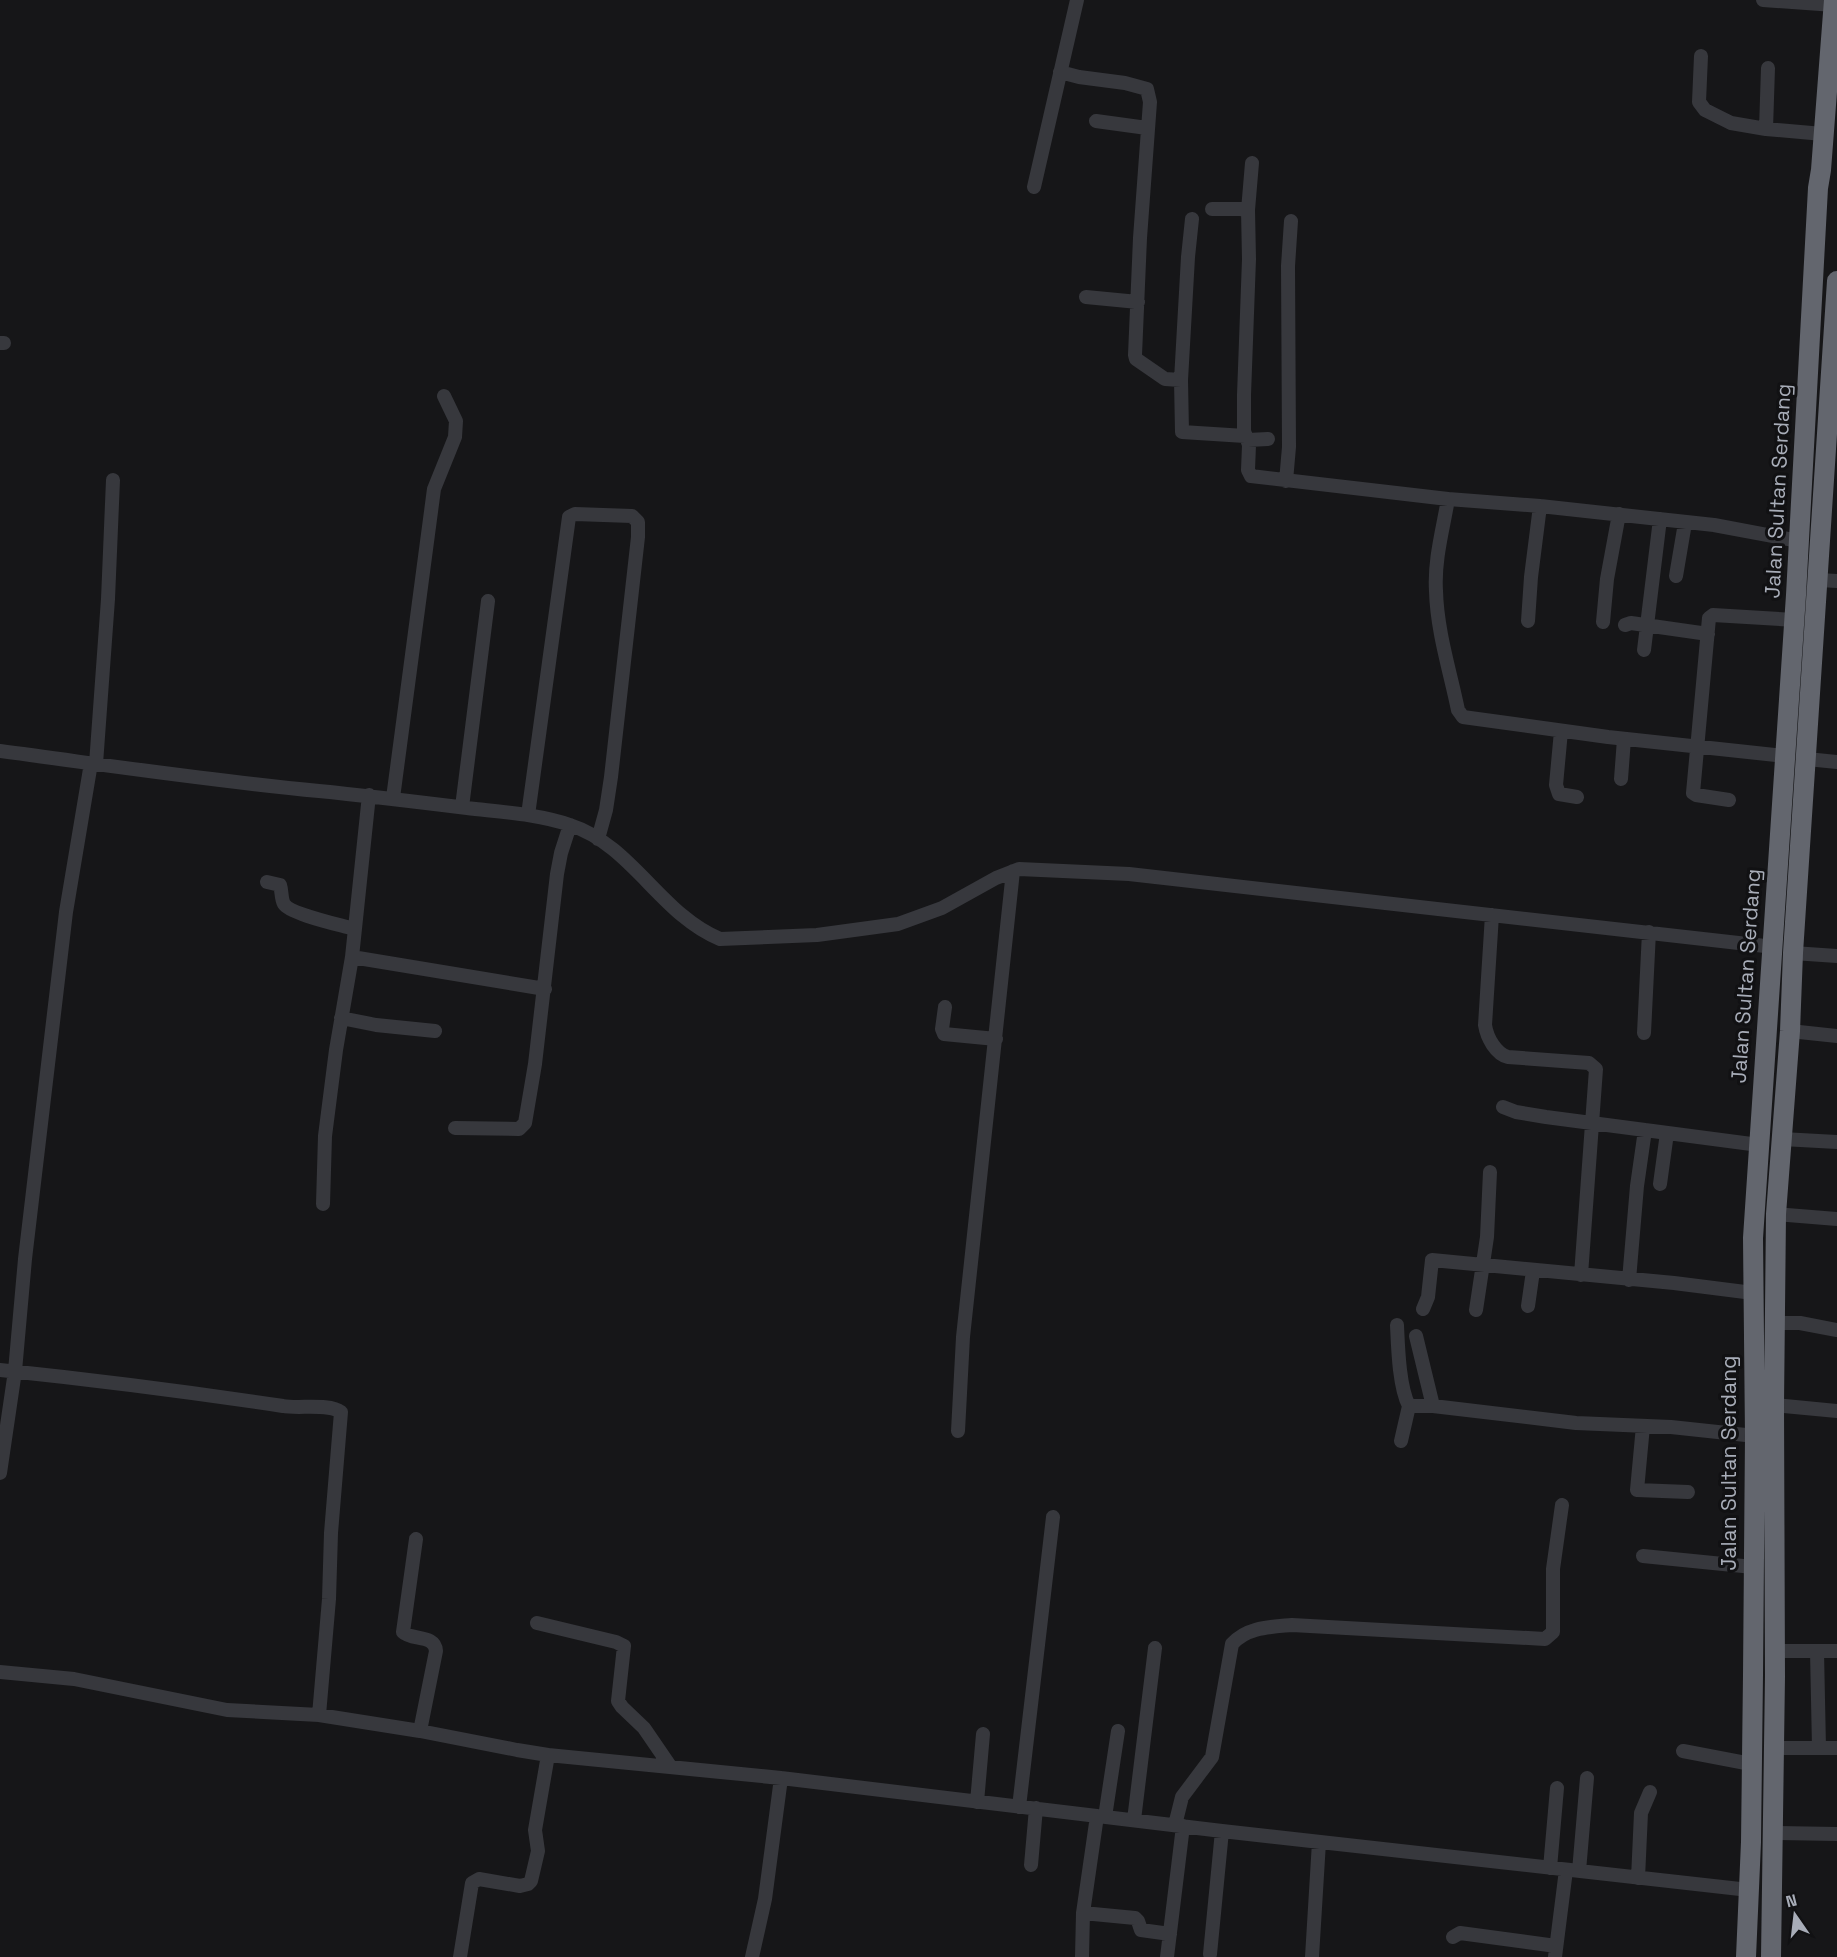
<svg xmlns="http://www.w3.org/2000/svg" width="1837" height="1957" font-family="'Space Grotesk',sans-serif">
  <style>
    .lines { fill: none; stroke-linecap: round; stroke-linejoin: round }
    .minor { stroke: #37383d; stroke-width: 14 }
    .highway { stroke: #63666e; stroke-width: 20 }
    .labels { text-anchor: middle; stroke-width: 6; stroke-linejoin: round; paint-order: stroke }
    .street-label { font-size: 21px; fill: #a8adb8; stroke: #111113 }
  </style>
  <rect width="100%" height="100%" fill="#161618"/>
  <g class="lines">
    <path class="minor" d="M1763 0 1834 5
      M1701 56 1699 102 1705 110 1731 123 1766 129 1823 134
      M1060 72 1079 77 1125 83 1147 89 1150 102 1140 238 1135 355 1136 359 1165 379 1181 380
      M1096 121 1147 128
      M1766 129 1768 68
      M1252 163 1248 210 1249 259 1244 395V431L1249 445 1248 470 1251 476 1448 499 1540 506 1714 525 1799 541
      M1034 187 1077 0
      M1212 209H1240L1248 210
      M1192 219 1188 257 1181 380 1182 432 1245 436
      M1086 297 1138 302
      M0 343H4
      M1248 440 1268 439
      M1286 481 1289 447 1288 266 1291 221
      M1448 499C1443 529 1434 560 1436 591 1437 631 1450 671 1458 710L1463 717 1608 737 1785 756
      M1676 576 1685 523
      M1819 580 1837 581
      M1528 621 1531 577 1540 506
      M1603 622 1607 579 1619 514
      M1625 625 1631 623 1708 634
      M1644 650 1660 519
      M1561 731 1556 785 1559 794 1577 797
      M0 751C106 765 212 781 319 791 369 796 418 802 467 808 501 812 538 814 570 825 632 845 661 915 720 939L817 935 898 924 942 908 996 878 1019 869 1129 874 1774 947
      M1807 759 1837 762
      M96 764 108 599 113 480
      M1621 779 1624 739
      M393 798 434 489 455 437 456 421 444 396
      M1729 800 1696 795 1693 793 1709 618 1713 615 1795 620
      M462 807 488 601
      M528 815 569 517 575 514 632 516 638 522V537L611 777 606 810 598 839
      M267 882 280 885C282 891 281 899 284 904 290 914 341 925 354 929
      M1492 915 1485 1025C1487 1038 1496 1054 1508 1057L1589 1063 1596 1069 1581 1275
      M1793 953 1837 956
      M352 957 545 989
      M945 1007 942 1029 944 1034 996 1039
      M341 1018 376 1025 435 1031
      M1790 1031 1837 1036
      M1644 1033 1649 932
      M1503 1107 1516 1112 1546 1117 1759 1145
      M455 1128 519 1129 525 1123 535 1064 557 874 561 853 570 825
      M1782 1139 1837 1142
      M1660 1184 1667 1133
      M323 1204 325 1136 336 1050 352 957 369 795
      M1776 1214 1837 1219
      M1629 1280 1637 1186 1645 1130
      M1528 1306 1533 1271
      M1423 1309 1428 1297 1432 1260 1674 1283 1753 1293
      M1476 1310 1487 1237 1490 1172
      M1775 1323H1800L1837 1330
      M1397 1325C1398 1347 1399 1387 1409 1406
      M1416 1336 1433 1406
      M0 1370C95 1380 189 1392 283 1406 298 1409 329 1403 341 1412L331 1533 329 1599 319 1715
      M1774 1405 1837 1411
      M1643 1426 1637 1490 1688 1492
      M958 1431 963 1337 1013 871
      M1401 1441 1409 1406H1433L1576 1423 1671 1427 1755 1436
      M0 1473 15 1371 25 1259 66 912 91 763
      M416 1539 403 1632C412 1641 435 1634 436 1651L420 1731
      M1643 1556 1753 1567
      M537 1623 616 1642 624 1646 618 1701 622 1707 644 1728 670 1766
      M1776 1651H1837
      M1817 1651 1819 1748
      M0 1672 74 1679 227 1710 319 1715 420 1731 517 1750 548 1755 781 1778 1222 1831 1749 1890
      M1774 1748H1837
      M1683 1751 1751 1764
      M977 1802 983 1734
      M1019 1807 1053 1517
      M1105 1817 1118 1731
      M1134 1820 1155 1648
      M1175 1825 1182 1797 1212 1757 1232 1644C1247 1627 1270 1627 1292 1625L1545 1639 1553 1632V1569L1562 1505
      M1772 1833 1837 1834
      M1031 1865 1036 1808
      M1550 1868 1557 1788
      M1579 1871 1587 1778
      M1638 1878 1641 1813 1650 1792
      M1083 1913 1135 1918 1138 1921 1141 1930 1170 1934
      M1453 1937 1460 1933 1556 1946
      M1210 1954 1222 1831
      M460 1957 472 1883 479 1879 520 1886 528 1884 531 1881 538 1851 535 1830 548 1755
      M752 1957 765 1899 781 1778
      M1082 1957 1083 1913 1097 1816
      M1167 1957 1183 1826
      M1312 1957 1319 1842
      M1555 1957 1566 1870"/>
    <path class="highway" d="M1746 1957 1751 1842 1753 1675 1755 1436 1753 1238 1796 595 1818 188 1821 170 1834 0
      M1771 1957 1775 1676 1774 1405 1776 1214 1790 1031 1793 953 1837 281"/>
  </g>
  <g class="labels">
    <g class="street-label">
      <text transform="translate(1778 491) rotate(-87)" y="7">Jalan Sultan Serdang</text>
      <text transform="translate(1746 976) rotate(-86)" y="7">Jalan Sultan Serdang</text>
      <text transform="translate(1729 1463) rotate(-90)" y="7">Jalan Sultan Serdang</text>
    </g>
  </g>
  <g transform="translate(1795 1915) rotate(346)" stroke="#111113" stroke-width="4.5" paint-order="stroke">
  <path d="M0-4.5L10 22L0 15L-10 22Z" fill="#a8adb8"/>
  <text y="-9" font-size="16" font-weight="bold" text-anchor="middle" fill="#a8adb8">N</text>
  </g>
</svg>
